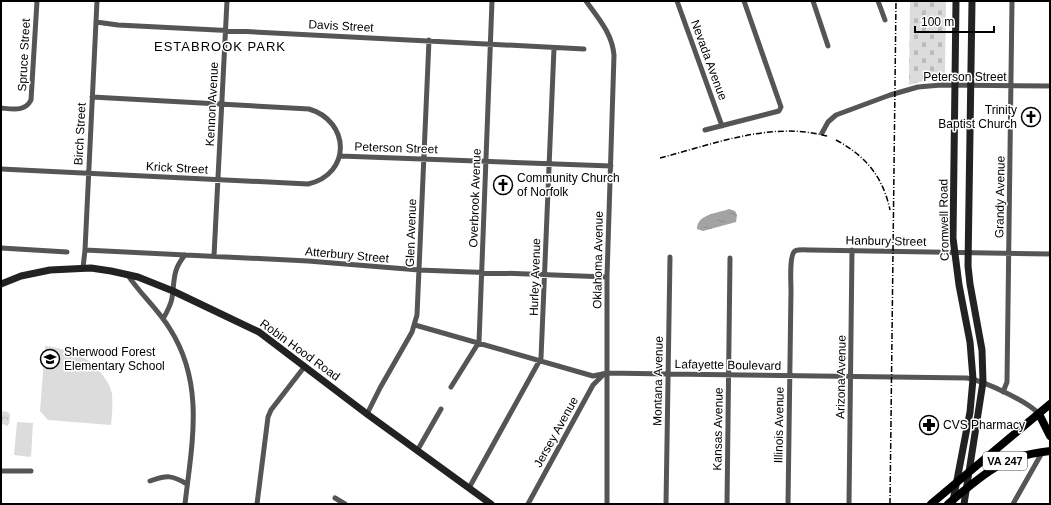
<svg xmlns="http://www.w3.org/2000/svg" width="1051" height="505" font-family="Helvetica,sans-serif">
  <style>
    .cemetery { fill: url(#cemetery-stones) }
    .park { fill: url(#park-crowns) }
    .garden { fill: #dcdcdc }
    .water { fill: url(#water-ripples) }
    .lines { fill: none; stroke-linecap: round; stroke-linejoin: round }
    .street { stroke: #555; stroke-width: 5 }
    .secondary { stroke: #222; stroke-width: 7 }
    .primary { stroke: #000; stroke-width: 8 }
    .rail { stroke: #000; stroke-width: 1.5; stroke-dasharray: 6 2 1 2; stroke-linecap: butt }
    .labels { text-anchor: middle; stroke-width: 3; stroke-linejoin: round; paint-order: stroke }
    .shield { fill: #fff; stroke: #4c4c4c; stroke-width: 1 }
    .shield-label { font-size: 11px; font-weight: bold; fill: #000 }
    .street-label { font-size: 12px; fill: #000; stroke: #fff }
    .poi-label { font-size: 12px; fill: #000; stroke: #fff; text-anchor: start }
    .neighbourhood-label { font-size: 13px; letter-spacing: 1px; fill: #000; stroke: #fff }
  </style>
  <defs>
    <pattern id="cemetery-stones" width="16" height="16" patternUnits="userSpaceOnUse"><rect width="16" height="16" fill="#dcdcdc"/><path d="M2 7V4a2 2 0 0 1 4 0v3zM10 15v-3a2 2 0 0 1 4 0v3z" fill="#bbb"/></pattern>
    <pattern id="park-crowns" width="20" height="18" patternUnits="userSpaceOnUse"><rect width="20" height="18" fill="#dcdcdc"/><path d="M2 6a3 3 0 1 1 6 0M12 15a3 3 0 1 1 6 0" fill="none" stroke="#bbb"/></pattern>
    <pattern id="water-ripples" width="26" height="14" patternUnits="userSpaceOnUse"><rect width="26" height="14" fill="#a3a3a3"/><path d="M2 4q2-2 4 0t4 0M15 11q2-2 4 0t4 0" fill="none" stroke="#8b8b8b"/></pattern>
  </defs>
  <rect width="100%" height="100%" fill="#fff"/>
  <path class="cemetery" d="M910 1H946L945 75 909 85Z"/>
  <path class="park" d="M1 411 8 412 10 415 9 424 7 426 1 423Z"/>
  <path class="garden" d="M45 346C69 349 90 356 104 377 108 382 111 388 112 394 113 405 112 415 111 425L48 420 40 411Z
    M17 422 33 423 31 457 14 455Z"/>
  <path class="water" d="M729 209 735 211 737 215 736 222 703 231 697 229C697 214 718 213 729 209Z"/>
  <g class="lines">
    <path class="street" d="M586 1C598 18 612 33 614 55L607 277V504
      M677 1 722 126
      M813 1 828 46
      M878 1 885 20
      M96 22 118 25 584 49
      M1 108C12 109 25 112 31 100L37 1
      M705 130 779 111 781 107 744 1
      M822 133 828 122 836 115 890 95 918 87 941 85 1050 86
      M340 156 611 166
      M1 169 308 184C352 174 350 121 309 109L92 97
      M1 248 67 252
      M85 250 308 261 419 270 607 277
      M214 256 227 1
      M83 268 85 250 97 1
      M127 274C140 294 158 309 170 329 205 384 192 443 185 504
      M163 319C167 312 171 305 172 298 175 279 172 271 185 255
      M415 325 593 376 607 373 668 374 967 378C984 381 1027 401 1039 414
      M451 387 479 342 492 1
      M1003 392 1007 382 1012 1
      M367 414 380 388 412 332 417 315 429 40
      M417 451 441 409
      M1 471H31
      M150 481C167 475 172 475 187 484
      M469 488 541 358 554 48
      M335 498 345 504
      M257 504 268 417 271 410 305 366
      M528 504 593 385 602 376
      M666 504 670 257
      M727 504 730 258
      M788 504 791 290C791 283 789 255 795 251 799 249 807 250 811 250L1050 254
      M849 504 852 250
      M1013 504 1043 451"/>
    <path class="secondary" d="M1 284 21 276 50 270 91 268 111 271 138 277 173 291 259 332 367 414 491 504
      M953 501 970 412 973 379 970 342 959 285 953 238 956 1
      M964 504 983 382 982 350 970 284 968 266 972 1"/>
    <path class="primary" d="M1039 414 1050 436
      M931 504 1050 404
      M948 504C984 474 1001 456 1050 451"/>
    <path class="rail" d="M836 140C866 156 883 177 890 210
      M660 158C714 144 771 121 827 136
      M890 504 896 1"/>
  </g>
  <defs>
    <symbol id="church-ring" viewBox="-11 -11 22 22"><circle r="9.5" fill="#fff" stroke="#000" stroke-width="1.5"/><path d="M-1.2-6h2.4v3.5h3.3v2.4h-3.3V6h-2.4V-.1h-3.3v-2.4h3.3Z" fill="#000"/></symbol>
    <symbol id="school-ring" viewBox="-11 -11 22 22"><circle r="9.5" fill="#fff" stroke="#000" stroke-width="1.5"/><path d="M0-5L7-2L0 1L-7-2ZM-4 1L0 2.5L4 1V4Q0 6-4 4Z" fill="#000"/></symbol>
    <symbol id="pharmacy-ring" viewBox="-11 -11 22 22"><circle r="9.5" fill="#fff" stroke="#000" stroke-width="1.5"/><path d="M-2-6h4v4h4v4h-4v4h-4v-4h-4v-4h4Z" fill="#000"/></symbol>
  </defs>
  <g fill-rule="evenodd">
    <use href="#church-ring" x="1020" y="106" width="22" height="22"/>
    <use href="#church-ring" x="492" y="174" width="22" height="22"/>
    <use href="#school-ring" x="39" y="348" width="22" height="22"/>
    <use href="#pharmacy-ring" x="918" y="414" width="22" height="22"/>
  </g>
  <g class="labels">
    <rect class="shield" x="983" y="452" width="44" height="18" rx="3"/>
    <g class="shield-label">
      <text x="1005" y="465">VA 247</text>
    </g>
    <g class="street-label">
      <text transform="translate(341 26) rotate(3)" y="4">Davis Street</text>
      <text transform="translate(24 55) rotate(-87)" y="4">Spruce Street</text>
      <text transform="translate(709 60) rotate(70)" y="4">Nevada Avenue</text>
      <text x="965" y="81">Peterson Street</text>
      <text transform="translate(212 104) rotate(-87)" y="4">Kennon Avenue</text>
      <text transform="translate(80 134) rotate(-87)" y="4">Birch Street</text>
      <text transform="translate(396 148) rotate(2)" y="4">Peterson Street</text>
      <text transform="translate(177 168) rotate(3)" y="4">Krick Street</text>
      <text transform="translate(1000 197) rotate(-89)" y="4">Grandy Avenue</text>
      <text transform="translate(475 198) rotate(-88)" y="4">Overbrook Avenue</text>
      <text transform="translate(944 220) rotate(-91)" y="4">Cromwell Road</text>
      <text transform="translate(411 233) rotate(-88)" y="4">Glen Avenue</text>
      <text transform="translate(886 241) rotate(1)" y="4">Hanbury Street</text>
      <text transform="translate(347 255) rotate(5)" y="4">Atterbury Street</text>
      <text transform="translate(598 260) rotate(-89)" y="4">Oklahoma Avenue</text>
      <text transform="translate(535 277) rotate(-88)" y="4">Hurley Avenue</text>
      <text transform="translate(300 350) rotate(36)" y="4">Robin Hood Road</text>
      <text transform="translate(728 365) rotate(1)" y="4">Lafayette Boulevard</text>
      <text transform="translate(841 377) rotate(-89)" y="4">Arizona Avenue</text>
      <text transform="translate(658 381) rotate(-89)" y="4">Montana Avenue</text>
      <text transform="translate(779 425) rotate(-89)" y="4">Illinois Avenue</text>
      <text transform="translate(718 429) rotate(-89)" y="4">Kansas Avenue</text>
      <text transform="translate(556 432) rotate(-61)" y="4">Jersey Avenue</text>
    </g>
    <g class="poi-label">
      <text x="1017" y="114" text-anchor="end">Trinity<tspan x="1017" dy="14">Baptist Church</tspan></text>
      <text x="517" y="182">Community Church<tspan x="517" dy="14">of Norfolk</tspan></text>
      <text x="64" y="356">Sherwood Forest<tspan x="64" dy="14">Elementary School</tspan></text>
      <text x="943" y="429">CVS Pharmacy</text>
    </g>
    <g class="neighbourhood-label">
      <text x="220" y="51">ESTABROOK PARK</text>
    </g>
  </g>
  <rect width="1051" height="505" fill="none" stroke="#000000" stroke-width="4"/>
  <path d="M915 26v6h79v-6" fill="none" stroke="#000000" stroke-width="2"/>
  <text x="921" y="26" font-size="12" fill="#000000" stroke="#ffffff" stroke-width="3" paint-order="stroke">100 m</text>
</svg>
